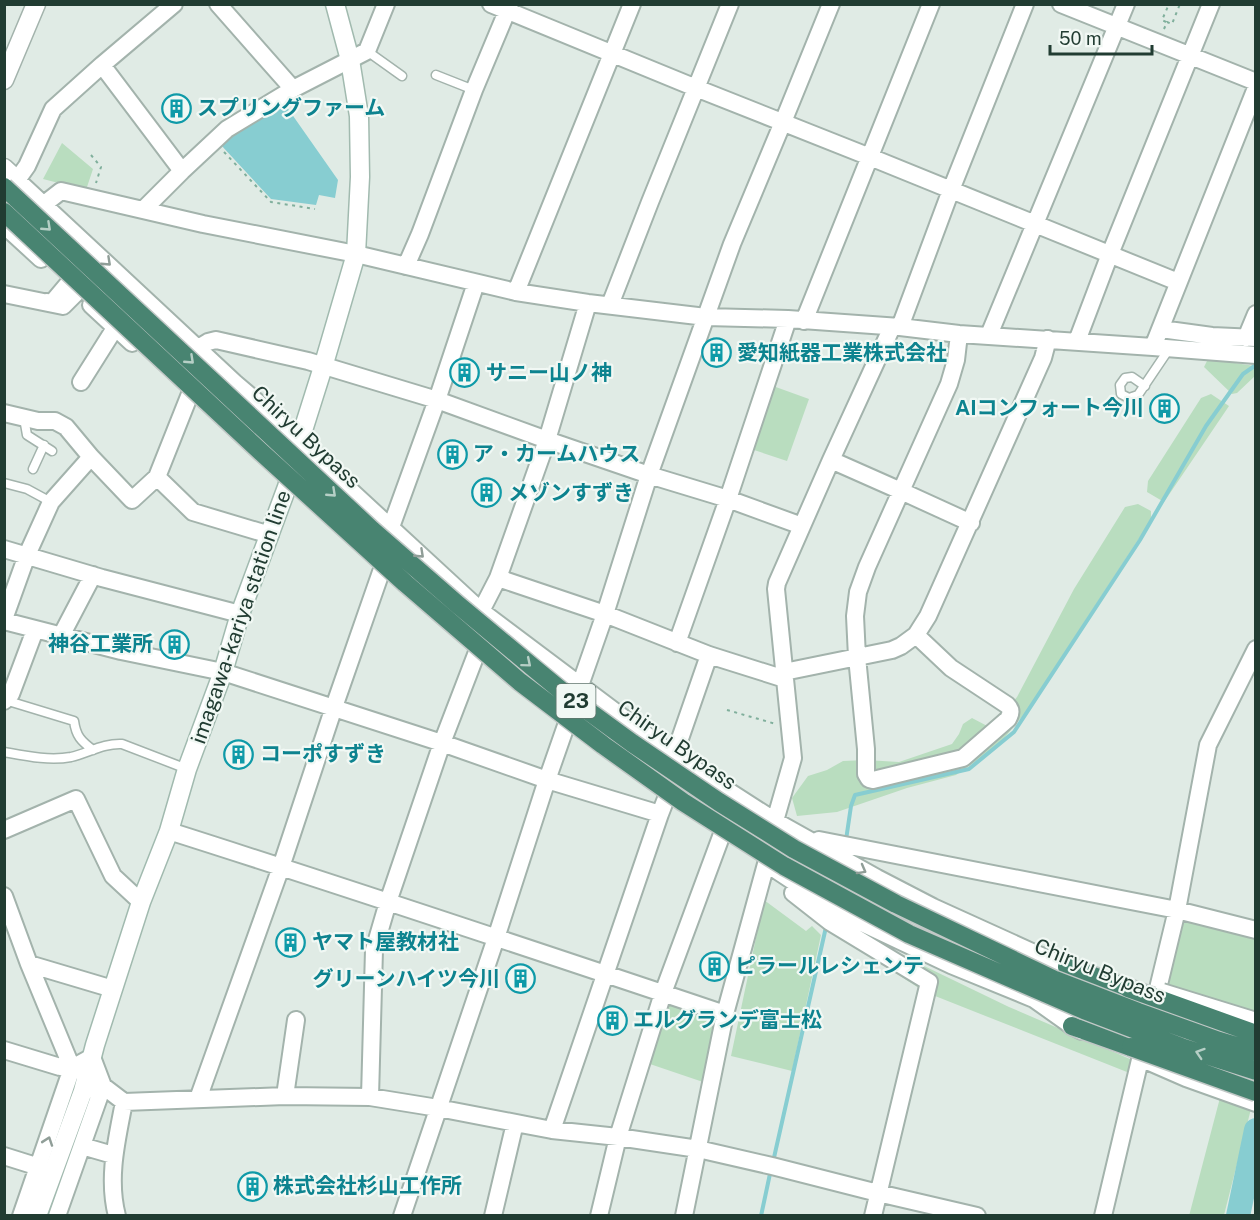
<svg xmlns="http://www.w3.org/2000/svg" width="1260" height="1220" font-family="'Public Sans','Noto Sans JP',sans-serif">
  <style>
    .green { fill: #b9ddbf }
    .water { fill: #87cdd1 }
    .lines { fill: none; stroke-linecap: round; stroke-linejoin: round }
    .stream { stroke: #87cdd1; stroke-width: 4 }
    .river { stroke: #87cdd1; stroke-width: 24 }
    .service-casing { stroke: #a3b3ac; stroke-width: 11 }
    .minor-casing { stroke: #a3b3ac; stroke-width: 20 }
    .tertiary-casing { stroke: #a3b3ac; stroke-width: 21 }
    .secondary-casing { stroke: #a1baaf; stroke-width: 21 }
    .trunk-casing { stroke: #c1c8c6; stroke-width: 21 }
    .path { stroke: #80af9c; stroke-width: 2; stroke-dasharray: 3 4.5; stroke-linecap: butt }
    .service { stroke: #fff; stroke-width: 8 }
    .minor { stroke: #fff; stroke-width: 16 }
    .tertiary { stroke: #fff; stroke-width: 18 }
    .secondary { stroke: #fff; stroke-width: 18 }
    .trunk { stroke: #488471; stroke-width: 18 }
    .minor-bridge-casing { stroke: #a3b3ac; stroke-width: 20; stroke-linecap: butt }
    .trunk-bridge-casing { stroke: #c1c8c6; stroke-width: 21; stroke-linecap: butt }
    .minor-bridge { stroke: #fff; stroke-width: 16 }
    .trunk-bridge { stroke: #488471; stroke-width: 18 }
    .oneway { stroke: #b6cfc6 }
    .oneway2 { stroke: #909e98 }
    .labels { text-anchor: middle; stroke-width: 4.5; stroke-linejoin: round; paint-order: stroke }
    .shield { fill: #f1f8f4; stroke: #5f746c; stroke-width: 1.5 }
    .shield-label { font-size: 20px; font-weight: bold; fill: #213c32 }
    .culture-label { font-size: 21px; font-weight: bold; fill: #0d838f; stroke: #f1f8f4; text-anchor: start }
    .street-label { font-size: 21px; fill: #213c32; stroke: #f1f8f4 }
  </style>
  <rect width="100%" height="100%" fill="#e0ebe5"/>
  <path class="green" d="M62 143 93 169 86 190 43 179Z
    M1208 359 1255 366V376L1237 393 1232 394 1204 367Z
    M773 386 809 399 787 461 751 449Z
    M1211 394 1229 406 1164 502 1147 492 1148 481 1201 398Z
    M1138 504 1151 511V520L1025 713 997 747 956 775 907 788 837 812 797 816 792 798 808 776 827 770 843 761 866 760 899 762 952 744 959 734 963 724 972 718 991 728 1017 697 1074 589 1125 507Z
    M764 900 806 931 812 926 821 935 792 1071 731 1056Z
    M1180 915 1255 934 1256 1014 1162 990Z
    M833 922 1009 1007 1137 1062 1132 1074 925 992 830 931Z
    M662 999 717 1020 703 1082 644 1062Z
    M1221 1094 1252 1105 1224 1215 1189 1216Z"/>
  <path class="water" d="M284 103 338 180 335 198 319 195 316 205 271 199 221 145 234 132Z"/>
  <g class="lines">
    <path class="stream" d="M846 840 851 806 855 795 969 769 1014 732 1140 540 1206 426 1243 374 1256 365
      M773 1162 826 927
      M761 1216 771 1169"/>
    <path class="river" d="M1238 1216 1256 1130"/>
    <defs>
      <path id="service" d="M367 51 402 76
        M436 75 474 90
        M1145 386 1132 377 1125 378 1120 385 1121 394 1129 398 1138 395 1169 349
        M24 418 27 435 52 451
        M33 469 44 445
        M4 483 27 489 51 502
        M5 700 74 721C76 736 81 741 93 750
        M4 752C26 756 49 761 71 757 88 753 104 743 122 744L187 769"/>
      <path id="minor" d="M174 4 102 65 53 109 27 166 17 180 235 383 256 401 299 443 481 611 674 756 775 821 877 878 933 907 1032 952 1067 967 1079 970
        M218 4 293 89
        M491 4 696 88 870 157 1178 282
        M1061 4 1256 82
        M102 65 182 171
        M43 205 61 191 203 224 356 254 516 292 588 303 706 317 788 319 900 327 951 190 1025 4
        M143 210 182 171 227 129 293 89 367 51 386 4
        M4 225 41 259
        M406 266 420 234 474 90 510 4
        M516 292 632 4
        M4 294 63 306 77 292
        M47 302 52 303 68 284
        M91 305 132 343
        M610 305 650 202 730 4
        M804 321 931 4
        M900 327 959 334 1153 347 1256 355
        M1161 329 1212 336 1256 338
        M989 335 1126 4
        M1246 338 1256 314
        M1077 341 1110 254 1211 4
        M1153 347 1256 88
        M198 348 208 342 216 340 308 361 437 400 547 440 649 475 728 499 802 526
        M81 382 115 328
        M4 413 38 421H55L66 427 91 457 132 500 157 477 193 512 270 535
        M831 460 901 491 949 384 956 360 959 334
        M157 477 190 394
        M391 527 437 400 476 283
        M4 549 102 578 240 614
        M498 578 605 614 709 655 785 679 793 758 775 821
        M481 611 498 578 547 440 588 303
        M4 619 27 555 51 502 91 457
        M4 621 121 651 223 672 442 743 547 780 660 814
        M916 635 951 668 1007 705C1012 710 1011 713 1008 719L963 758 873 780 869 779 866 774V749L857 657 855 616 858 592 867 567 901 491 971 523
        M61 636 93 575
        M677 643 728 499 788 319
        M784 672 892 650 901 646 916 635 928 616 1043 358 1048 339
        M785 679 776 589 777 583 831 460 892 327
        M4 701 11 694 35 630
        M674 756 709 655
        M4 830 76 799 113 876 141 902
        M169 831C355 890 540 952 725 1014
        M819 840 1177 910 1256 930
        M770 866 841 913 951 965 1034 999 1072 1026 1082 1031
        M793 893 830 922 929 982 873 1216
        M4 896 29 964 72 1068
        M29 964 113 989
        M1154 1005 1177 910 1208 745 1256 649
        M4 1050 60 1067 81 1071
        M1147 1061 1186 1078 1256 1103
        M83 1091 103 1086 124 1102 285 1096 370 1097 438 1108 552 1130 618 1137 698 1149 772 1166 878 1193 977 1216
        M285 1096 296 1020
        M370 1097 374 950 388 902 442 743 477 652
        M198 1099 281 867 334 707 381 572
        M552 1130 660 814 667 796
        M82 1146 113 1155
        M4 1156 39 1167
        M21 1216 72 1068 92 1057 103 1086 57 1216
        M117 1216C107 1178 117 1139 124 1102
        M402 1216 496 938 547 780 605 614 649 475 732 244 783 122 831 4
        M493 1216 515 1123
        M599 1216 618 1137 663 993 722 834
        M684 1216 725 1014 766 864
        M1103 1216 1143 1047"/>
      <path id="tertiary" d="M4 80 36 4
        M4 168 17 180"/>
      <path id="secondary" d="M37 1216 83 1091 95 1045 141 902 169 831 187 769 223 672 240 614 287 487 299 443 323 367 356 254 360 177 359 116 350 60 335 4"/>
      <path id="trunk" d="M1067 967 1128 988
        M1072 1026 1131 1047"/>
    </defs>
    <use href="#service" class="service-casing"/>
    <use href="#minor" class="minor-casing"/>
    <use href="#tertiary" class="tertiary-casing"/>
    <use href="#secondary" class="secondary-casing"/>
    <use href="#trunk" class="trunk-casing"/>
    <path class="path" d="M1166 22 1162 20 1169 4
      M1164 29 1167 22 1172 24 1180 4
      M224 152 271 202 315 209
      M91 155 101 167 96 183
      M727 710 776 724"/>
    <use href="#service" class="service"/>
    <use href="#minor" class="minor"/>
    <use href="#tertiary" class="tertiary"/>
    <use href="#secondary" class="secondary"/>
    <use href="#trunk" class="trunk"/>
    <defs>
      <path id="minor-bridge" d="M1162 992 1256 1021"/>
      <path id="trunk-bridge" d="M4 187 372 530 457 604 535 669 569 697 632 743 719 802 794 849 896 904 1055 980 1138 1012 1219 1041 1256 1052
        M4 212 261 452 405 583 520 682 603 745 683 802 784 866 909 934 1084 1010 1181 1047 1256 1071
        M1128 988 1256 1034
        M1131 1047 1256 1092"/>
    </defs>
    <use href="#minor-bridge" class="minor-bridge-casing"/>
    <use href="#trunk-bridge" class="trunk-bridge-casing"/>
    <use href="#minor-bridge" class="minor-bridge"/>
    <use href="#trunk-bridge" class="trunk-bridge"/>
  </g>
  <defs><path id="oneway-chevron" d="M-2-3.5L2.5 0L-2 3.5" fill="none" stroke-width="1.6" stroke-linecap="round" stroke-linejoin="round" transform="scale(1.5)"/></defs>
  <g class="oneway">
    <use href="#oneway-chevron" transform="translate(47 227) rotate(43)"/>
    <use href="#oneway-chevron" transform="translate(190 360) rotate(43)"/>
    <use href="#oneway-chevron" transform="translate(332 493) rotate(43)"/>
    <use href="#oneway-chevron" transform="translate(527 663) rotate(40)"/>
    <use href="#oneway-chevron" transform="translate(1200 1053) rotate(-162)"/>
  </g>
  <g class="oneway2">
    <use href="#oneway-chevron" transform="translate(107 262) rotate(43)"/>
    <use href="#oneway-chevron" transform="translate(420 554) rotate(43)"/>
    <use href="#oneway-chevron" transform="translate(862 870) rotate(29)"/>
    <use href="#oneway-chevron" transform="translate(48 1141) rotate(-71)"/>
  </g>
  <defs>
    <symbol id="building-ring" viewBox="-11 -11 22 22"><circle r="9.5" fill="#f1f8f4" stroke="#0f9aa8" stroke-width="1.5"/><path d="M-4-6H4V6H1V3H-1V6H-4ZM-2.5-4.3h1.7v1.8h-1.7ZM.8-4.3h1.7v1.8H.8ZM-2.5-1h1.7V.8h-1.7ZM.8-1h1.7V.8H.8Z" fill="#0f9aa8"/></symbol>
  </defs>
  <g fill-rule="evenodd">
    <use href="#building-ring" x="160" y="92" width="33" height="33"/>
    <use href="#building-ring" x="700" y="336" width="33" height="33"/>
    <use href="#building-ring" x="448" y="356" width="33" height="33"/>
    <use href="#building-ring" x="1148" y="392" width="33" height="33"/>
    <use href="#building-ring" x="436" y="438" width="33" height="33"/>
    <use href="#building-ring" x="470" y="476" width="33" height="33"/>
    <use href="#building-ring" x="158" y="628" width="33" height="33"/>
    <use href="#building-ring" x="222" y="738" width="33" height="33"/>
    <use href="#building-ring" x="274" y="926" width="33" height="33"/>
    <use href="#building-ring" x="698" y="950" width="33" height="33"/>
    <use href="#building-ring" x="504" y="962" width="33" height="33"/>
    <use href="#building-ring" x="596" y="1004" width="33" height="33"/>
    <use href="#building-ring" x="236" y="1170" width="33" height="33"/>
  </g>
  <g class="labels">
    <rect class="shield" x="556.5" y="684" width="39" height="34" rx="4.5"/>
    <g class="shield-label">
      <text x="576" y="708">23</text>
    </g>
    <g class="culture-label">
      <text x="197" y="115">スプリングファーム</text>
      <text x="737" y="360">愛知紙器工業株式会社</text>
      <text x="486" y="380">サニー山ノ神</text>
      <text x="1144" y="415" text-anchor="end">AIコンフォート今川</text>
      <text x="473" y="461">ア・カームハウス</text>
      <text x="508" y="500">メゾンすずき</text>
      <text x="153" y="651" text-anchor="end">神谷工業所</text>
      <text x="260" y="761">コーポすずき</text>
      <text x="312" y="949">ヤマト屋教材社</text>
      <text x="735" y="973">ピラールレシェンテ</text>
      <text x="500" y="986" text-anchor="end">グリーンハイツ今川</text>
      <text x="633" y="1027">エルグランデ富士松</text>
      <text x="273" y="1193">株式会社杉山工作所</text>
    </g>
    <g class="street-label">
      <text transform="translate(306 437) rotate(43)" y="7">Chiryu Bypass</text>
      <text transform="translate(241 617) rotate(-71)" y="7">imagawa-kariya station line</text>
      <text transform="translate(677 745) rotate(35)" y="7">Chiryu Bypass</text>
      <text transform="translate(1100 971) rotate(22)" y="7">Chiryu Bypass</text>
    </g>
  </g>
  <rect width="1260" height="1220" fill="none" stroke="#213c32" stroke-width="12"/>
  <path d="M1050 45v9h102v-9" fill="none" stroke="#213c32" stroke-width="3"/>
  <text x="1059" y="45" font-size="18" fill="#213c32" stroke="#f1f8f4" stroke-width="4.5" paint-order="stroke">50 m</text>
</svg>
